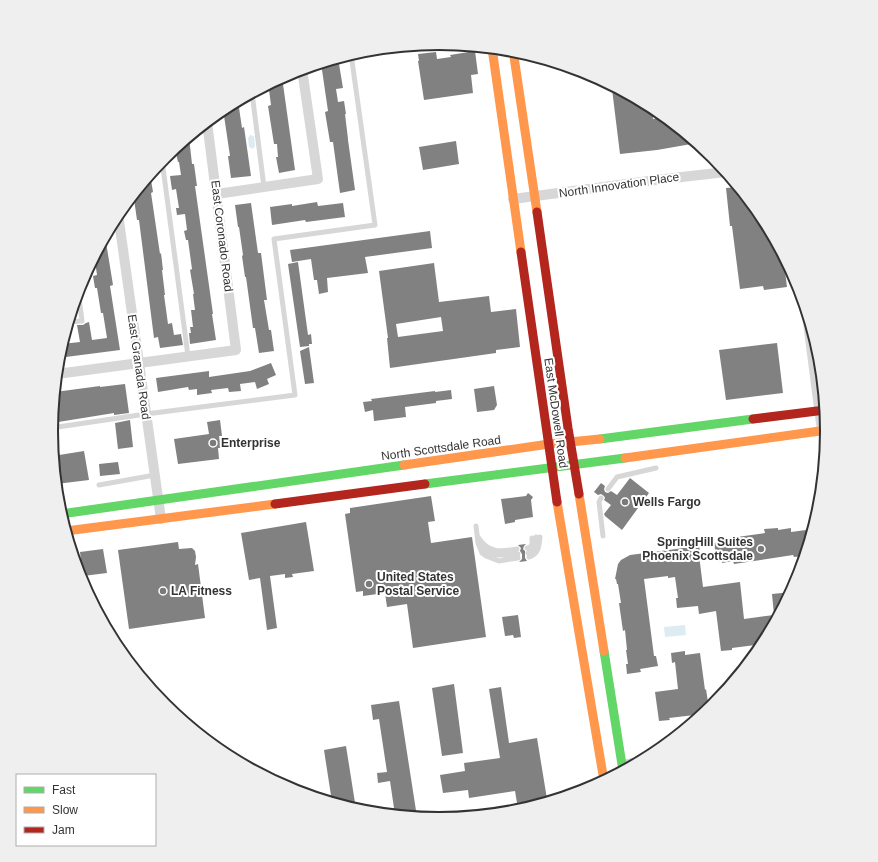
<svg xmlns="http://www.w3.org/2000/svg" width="878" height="862" font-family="Arial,sans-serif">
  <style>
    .water { fill: #ddebf3 }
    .building { fill: #818181; fill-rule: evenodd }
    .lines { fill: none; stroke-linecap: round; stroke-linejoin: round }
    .lane { stroke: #d7d7d7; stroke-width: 5 }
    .street { stroke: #d7d7d7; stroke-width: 10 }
    .fast { stroke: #63d668; stroke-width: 9 }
    .slow { stroke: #ff974d; stroke-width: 9 }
    .jam { stroke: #b3261e; stroke-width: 9 }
    .poi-dot { fill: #7a7a7a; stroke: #fff; stroke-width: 1.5 }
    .labels { text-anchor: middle; stroke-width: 4; stroke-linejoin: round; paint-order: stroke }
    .street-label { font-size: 12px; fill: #333; stroke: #fff }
    .poi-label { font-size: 12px; font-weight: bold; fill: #333; stroke: #fff; text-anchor: start }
    .rim { fill: none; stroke: #333; stroke-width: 2 }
  </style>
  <rect width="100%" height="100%" fill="#fff"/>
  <path class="water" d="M250 135 254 136 255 146 253 149 249 147 248 138Z
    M685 625 686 635 665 637 664 627Z"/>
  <path class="building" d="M475 51 478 74 471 75 473 93 424 100 418 61H419L418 54 436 52 437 59 451 57 450 55Z
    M338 58 343 88 336 89 338 102 344 101 346 114H345L348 139V140L355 190 340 193 333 142H330L325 112 328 111 321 63Z
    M282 77 295 170 279 173 276 157H278L277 144H274L268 106 271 105 269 90 256 92V91Z
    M612 89H617L652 107 653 119 665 117 697 143 657 150 620 154Z
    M238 101 242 128 244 127 251 176 231 178 228 156H230L223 109Z
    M189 137 192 164H194L197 186H195L213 314H212L216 340 190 344 189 333H191L190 327H193L191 310H195L193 294H194L190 270 192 269 188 240H186L184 231 187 230 185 214 177 215 176 208H179L176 189 172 190 170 176 181 175 179 162H178L176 153 167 154Z
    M456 141 459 164 423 170 419 147Z
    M150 174 153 192 151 193 160 254 161 253 163 270H162L165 295H164L168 324 172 323 174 335 181 334 183 345 160 348 158 337 154 338 139 220H137L134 199H136L135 192Z
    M738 187 762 216 783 255 787 287 764 290 763 286 740 289 732 226H730L726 188Z
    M317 202 318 206 343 203 345 217 306 222 305 220 272 225 270 207 292 204V206Z
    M251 203 258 253H261L267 300H264L269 330H271L274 351 259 353 255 328H253L246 277H245L242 256 243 255 239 227H238L235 205Z
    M430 231 432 248 365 257 368 273 327 278 328 292 319 294 317 280H314L311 259 292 262 290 250Z
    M105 236 113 285 110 286 120 350 58 358 62 344 80 342 77 325H83L86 323 89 322 92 340 107 338 103 313H101L97 288H95L93 276 97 275 95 261H92Z
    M298 262 308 335 311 334 312 344H309V346L300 347 288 264Z
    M434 263 439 302 489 296 491 312 516 309 520 347 496 350V353L390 368 387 338H388L379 271ZM441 317 443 331 398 337 396 324Z
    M777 343 783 393 726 400 719 350Z
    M309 347 314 383 305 384 300 351Z
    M271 363 276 375 267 379 269 384 257 389 255 382 240 384 241 391 229 392 228 388 211 390 212 393 197 395V389L189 390 188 387 158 392 156 378 209 371V377L250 371Z
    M125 384 129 413 114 415V413L52 423 55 392 100 386V387Z
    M494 386 497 405 494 410 477 412 474 389Z
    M451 390 452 399 436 401V403L405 407 406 417 374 421 373 410 365 412 363 402 372 401 371 399 435 391V392Z
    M130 420 133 447 118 449 115 423Z
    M220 420 222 436H219L221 448H218L219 459 178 464 174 439 209 434 207 422Z
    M84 451 89 480 56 484 53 456Z
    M118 462 120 474 100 476 99 464Z
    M630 478 649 493 622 530 605 516 604 514 611 505 604 500 605 498 604 496 601 494 598 495 594 492 601 483 605 486 604 489 605 492 608 493 611 491 617 495Z
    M528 493 533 497 531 500 533 517 515 520V522L505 524 501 499 526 496Z
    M431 496 435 521 428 522 431 543 472 537 486 637 413 648 407 604 387 607 385 593 363 596V591L356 592 345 514 350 513V508Z
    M306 522 314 571 292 574 293 577 285 578V574L270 576 277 628 267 630 260 578 249 580 241 533Z
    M778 528V530L791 528V532L806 530 808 544 805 556 794 557 793 555 734 564 733 561 722 563V561L717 562 714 543 719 542V541L730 540V538L765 533 764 529Z
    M178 542 179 549 192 548 195 551 196 557 195 565 198 564 205 618 129 629 118 550Z
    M526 544 524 546 523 549 525 551V558L527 561 519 562 522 559V554L520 551 521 548 518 545Z
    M699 546 701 555H699L703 587 740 582 744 619 774 615 772 594 791 592 763 644 732 648V650L721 651 716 611 699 614 698 606 677 608 676 598H678L675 577 668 578V576L644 579 654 656H656L658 666 640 669 641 672 627 674 626 664H628L626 650H627L625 630 623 631 619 603H621L618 584H617L616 579H615L618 564 621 560 630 555Z
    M103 549 107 573 83 576 80 552Z
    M518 615 521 637 514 638 513 635 505 636 502 617Z
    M685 651V655L700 653 705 690 706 689 709 709 703 714 669 718 670 720 659 721 655 692 678 689 675 662 672 663 671 653Z
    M454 684 463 753 442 756 432 688Z
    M501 687 509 743 537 738 547 799 517 803 515 791 469 798 468 790 443 793 440 775 465 771 464 763 500 758 489 689Z
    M399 701 417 817 395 815 390 781 378 783 377 773 387 772 379 719 373 720 371 705Z
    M346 746 356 809 332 802 324 750Z"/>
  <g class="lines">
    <path class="lane" d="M252 93 264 187
      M162 160 188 356
      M68 322 82 321 78 290
      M51 428 146 414 295 395 274 239 375 225 351 54
      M99 485 155 475
      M608 489 617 477 656 468
      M601 498 599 502 603 536
      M476 526 478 543 482 553 486 556 499 561 518 558
      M478 537C488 553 500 552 517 549
      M480 545C490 558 504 555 518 554
      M527 548 530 547 532 545V538
      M528 553 533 550 536 537
      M529 557C539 554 539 546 540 537
      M624 762 644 759"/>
    <path class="street" d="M217 194 318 179 302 69
      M513 199 664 179 726 172
      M118 214 161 519
      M807 315 822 431
      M57 374 236 350 207 122"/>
    <path class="fast" d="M600 439 753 419
      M425 484 625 458
      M61 514 404 465
      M604 651 623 771"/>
    <path class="slow" d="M492 48 521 252
      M513 50 537 212
      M625 458 827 430
      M404 465 549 444 600 439
      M579 494 604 651
      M557 502 604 781
      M66 531 275 504"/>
    <path class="jam" d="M537 212 568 428 579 494
      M521 252 557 502
      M753 419 825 410
      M275 504 425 484"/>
  </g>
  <g class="poi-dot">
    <circle cx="213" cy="443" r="4"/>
    <circle cx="625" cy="502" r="4"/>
    <circle cx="761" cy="549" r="4"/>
    <circle cx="369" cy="584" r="4"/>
    <circle cx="163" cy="591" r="4"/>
  </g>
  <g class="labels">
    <g class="street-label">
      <text transform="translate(619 185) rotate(-8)" y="4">North Innovation Place</text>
      <text transform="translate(222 236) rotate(83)" y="4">East Coronado Road</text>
      <text transform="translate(139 367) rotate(82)" y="4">East Granada Road</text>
      <text transform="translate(556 413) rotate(82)" y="4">East McDowell Road</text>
      <text transform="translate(441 448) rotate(-8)" y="4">North Scottsdale Road</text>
    </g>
    <g class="poi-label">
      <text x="221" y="447">Enterprise</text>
      <text x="633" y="506">Wells Fargo</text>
      <text x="753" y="546" text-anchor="end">SpringHill Suites<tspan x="753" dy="14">Phoenix Scottsdale</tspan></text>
      <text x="377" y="581">United States<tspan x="377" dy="14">Postal Service</tspan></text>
      <text x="171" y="595">LA Fitness</text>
    </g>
  </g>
  <path d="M0 0H878V862H0ZM58 431a381 381 0 1 1 762 0a381 381 0 1 1-762 0Z" fill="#efefef" fill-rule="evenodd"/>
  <path class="rim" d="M58 431a381 381 0 1 1 762 0a381 381 0 1 1-762 0Z"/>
  <rect x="16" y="774" width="140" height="72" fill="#ffffff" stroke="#adadad"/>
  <rect x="24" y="787" width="20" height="6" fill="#63d668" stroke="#adadad"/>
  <text x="52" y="794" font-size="12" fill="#333333">Fast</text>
  <rect x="24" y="807" width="20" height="6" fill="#ff974d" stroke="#adadad"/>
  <text x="52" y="814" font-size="12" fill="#333333">Slow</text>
  <rect x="24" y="827" width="20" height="6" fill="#b3261e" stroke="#adadad"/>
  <text x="52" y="834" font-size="12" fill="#333333">Jam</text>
</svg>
